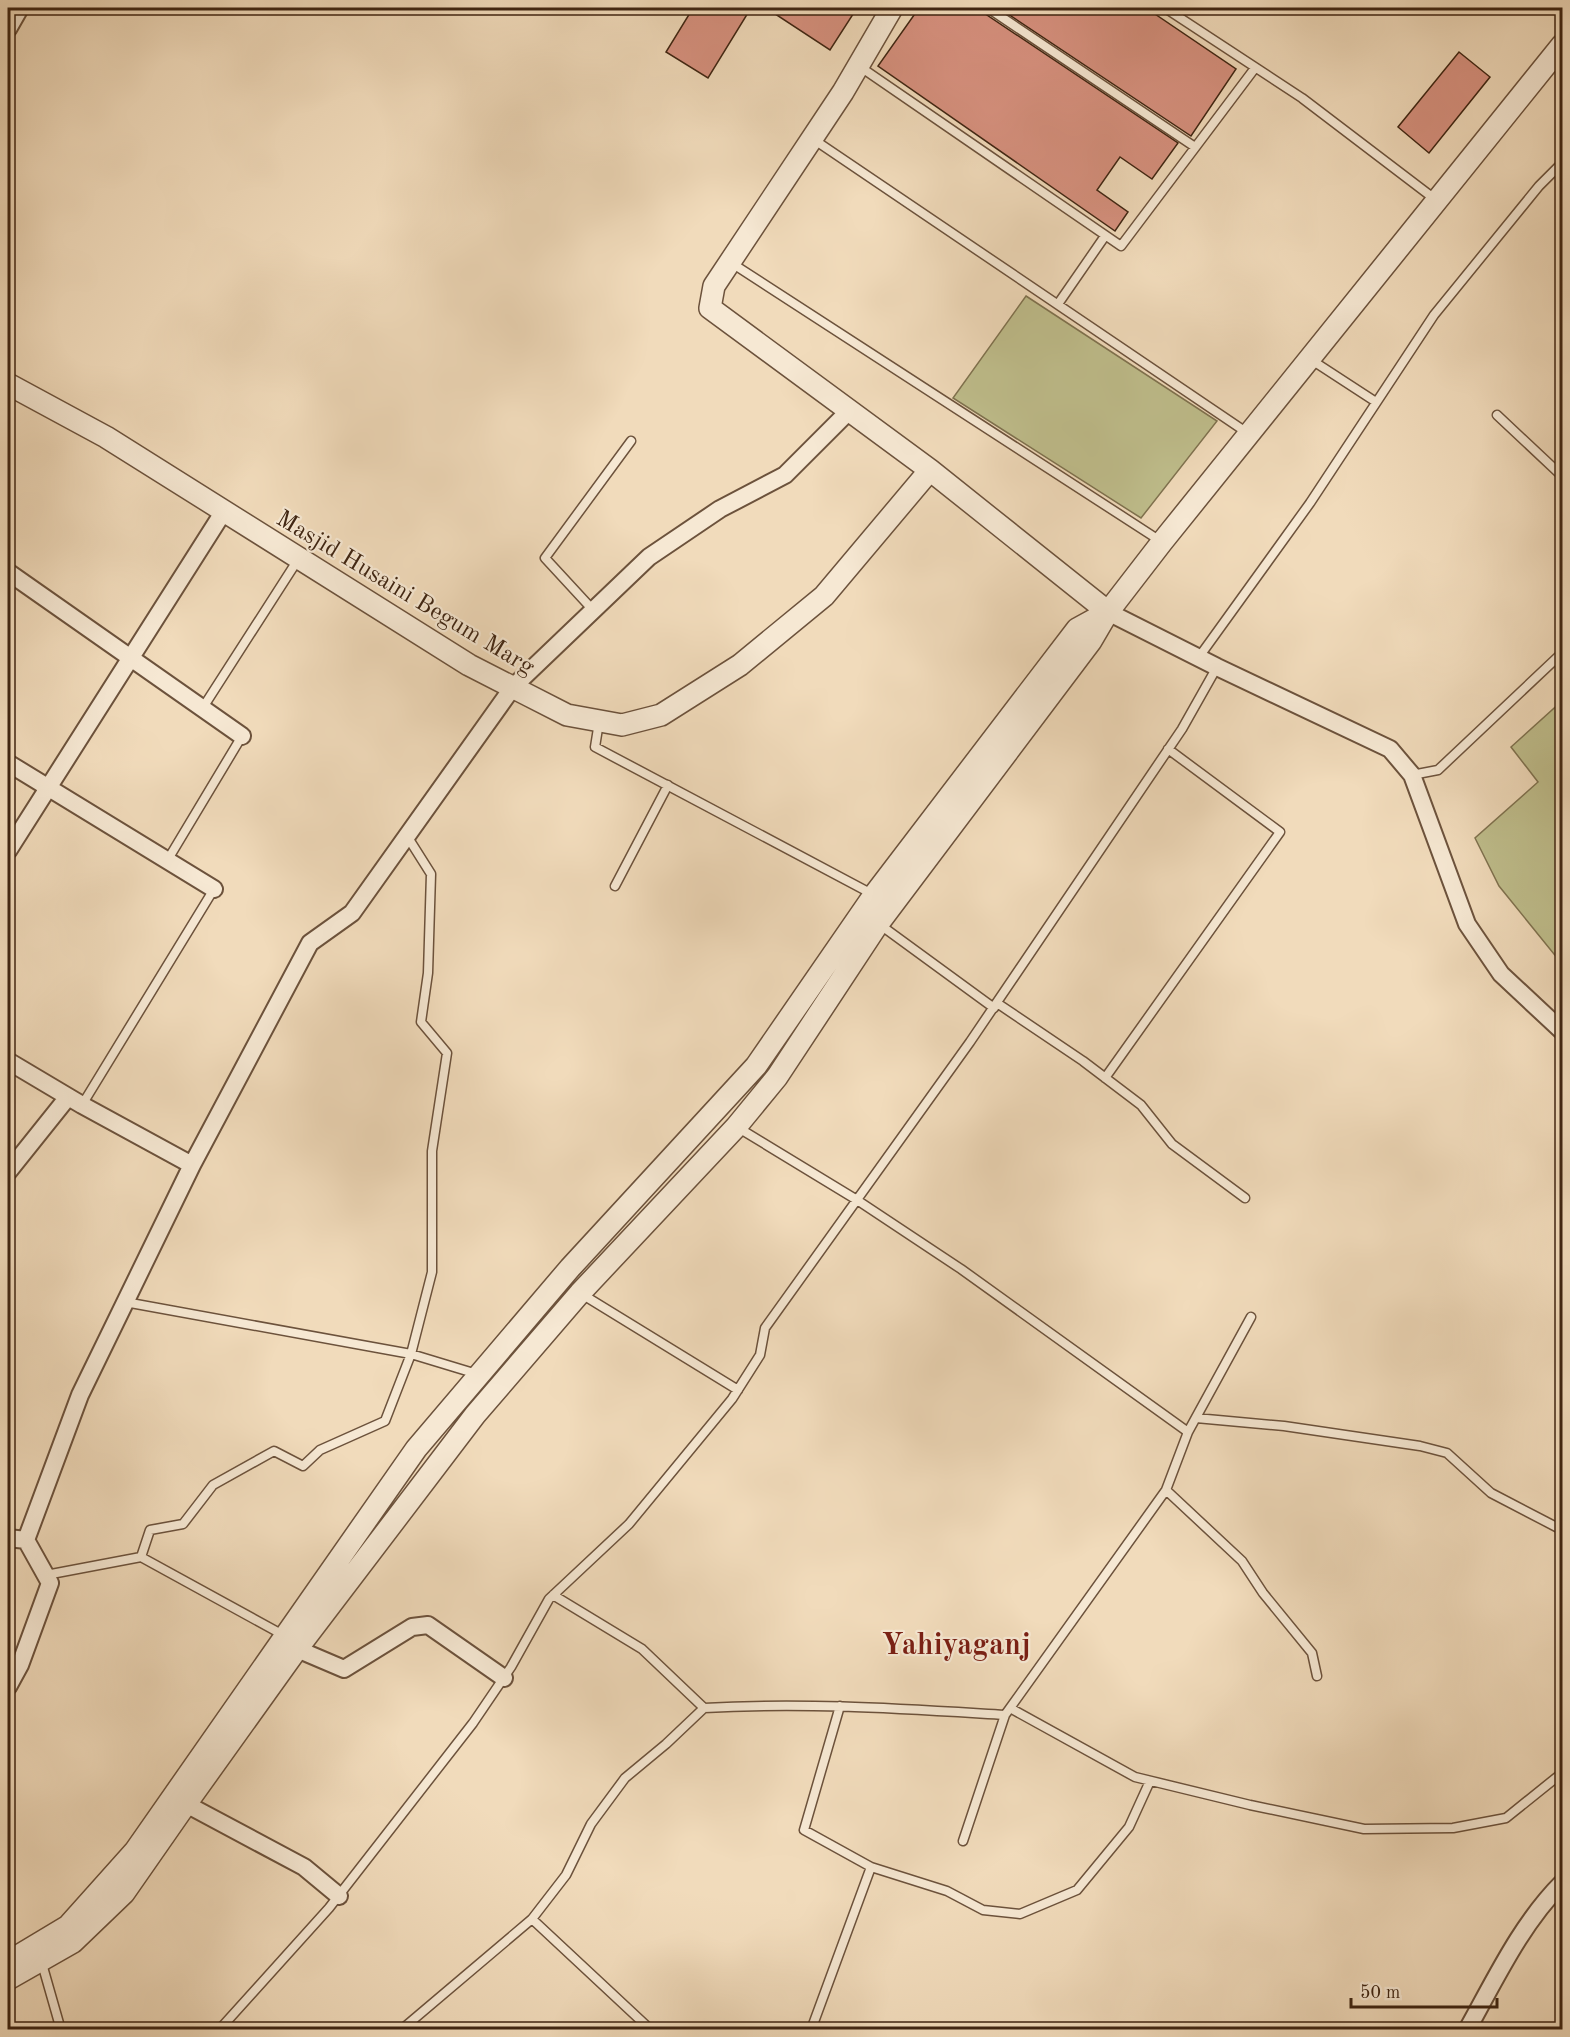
<svg xmlns="http://www.w3.org/2000/svg" width="1570" height="2037" font-family="'Old Standard TT',serif">
  <style>
    .green { fill: #bfbe8c; stroke: #7f724f; stroke-width: 1.5 }
    .building { fill: #d7917f; stroke: #3f2512; stroke-width: 1.5 }
    .lines { fill: none; stroke-linecap: round; stroke-linejoin: round }
    .service-casing { stroke: #6c523c; stroke-width: 11 }
    .minor-casing { stroke: #6c523c; stroke-width: 20 }
    .tertiary-casing { stroke: #6c523c; stroke-width: 24 }
    .service { stroke: #f6e8d3; stroke-width: 8 }
    .minor { stroke: #f6e8d3; stroke-width: 16 }
    .tertiary { stroke: #f6e8d3; stroke-width: 21 }
    .labels { text-anchor: middle; stroke-width: 4.5; stroke-linejoin: round; paint-order: stroke }
    .street-label { font-size: 24px; fill: #3f2512; stroke: #f6e8d3 }
    .district-label { font-size: 30px; font-weight: bold; fill: #7a1f14; stroke: #f6e8d3 }
  </style>
  <rect width="100%" height="100%" fill="#f1dbbb"/>
  <filter id="stains"><feTurbulence type="fractalNoise" baseFrequency=".00333" numOctaves="4"/><feColorMatrix values="0 0 0 0 .2 0 0 0 0 .09 0 0 0 0 .02 0 0 0 .5 -.17"/></filter>
  <radialGradient id="worn" r=".72"><stop offset=".6" stop-color="#630" stop-opacity="0"/><stop offset="1" stop-color="#630" stop-opacity=".3"/></radialGradient>
  <path class="green" d="M1026 296 1217 421 1141 518 953 398Z
    M1562 701V964L1499 886 1475 838 1538 782 1511 747Z"/>
  <path class="building" d="M693 8H751L708 78 666 52Z
    M766 8H857L830 50Z
    M919 8H982L984 13 1178 143 1152 179 1120 157 1097 190 1128 212 1115 231 878 66Z
    M999 8H1146L1236 69 1191 136Z
    M1459 52 1490 77 1429 153 1398 127Z"/>
  <g class="lines">
    <defs>
      <path id="service" d="M988 8 1195 147
        M1165 8 1302 98 1436 200
        M859 66 1121 246 1255 68
        M813 139 1249 434
        M730 262 1162 542
        M1058 304 1105 236
        M1310 359 1376 402
        M1497 415 1562 476
        M593 610 545 558 631 441
        M1199 657 1310 503 1434 315 1539 186 1562 163
        M202 709 299 558
        M599 722 595 747 874 895
        M1412 775 1438 770 1562 653
        M167 861 242 736
        M615 886 668 785
        M879 924 994 1008
        M997 1003 1083 1061 1141 1105 1172 1144 1245 1198
        M1105 1078 1280 832 1168 749
        M82 1105 214 889
        M737 1127 857 1200 961 1269 1188 1432
        M580 1293 738 1390
        M125 1302 411 1354 477 1374
        M1196 1418 1284 1426 1420 1446 1447 1453 1491 1493 1562 1530
        M1166 1490 1242 1561 1263 1593 1312 1653 1317 1676
        M141 1557 150 1530 183 1524 213 1485 274 1451 303 1466 320 1450 385 1421 411 1354 432 1272V1151L447 1053 421 1022 428 973 431 874 407 836
        M46 1575 141 1557 285 1636
        M553 1595 642 1649 704 1708C806 1702 904 1709 1005 1715
        M840 1706 804 1830 871 1867 947 1891 983 1910 1020 1914 1077 1890 1129 1827 1150 1781
        M1010 1708 1135 1777 1250 1805 1364 1829 1453 1828 1506 1818 1562 1773
        M963 1841 1005 1715 1166 1490 1188 1432 1251 1317
        M532 1919 651 2030
        M41 1960 61 2030
        M219 2030 329 1908 473 1723 511 1667 549 1599 629 1524 732 1399 760 1355 765 1328 970 1042 1182 729 1217 667
        M401 2030 532 1919 566 1875 591 1824 625 1778 666 1744 704 1708
        M811 2030 871 1867"/>
      <path id="minor" d="M8 29 20 8
        M8 572 242 736
        M1108 612 1217 667 1390 749 1412 775 1467 924 1501 974 1562 1031
        M8 763 214 889
        M8 851 224 511
        M8 1061 82 1105 192 1165
        M8 1172 68 1097
        M8 1538 26 1540
        M297 1649 344 1669 412 1627 428 1625 504 1678
        M8 1687 20 1665 50 1583 26 1540 80 1395 192 1165 310 943 352 913 513 687 649 557 720 509 785 475 849 411
        M186 1804 304 1867 339 1896
        M1467 2030C1495 1980 1521 1924 1562 1883"/>
      <path id="tertiary" d="M892 8 843 92 714 286 710 308 930 470 1108 612
        M8 384 106 437 469 665 567 715 622 725 661 715 740 665 824 596 930 470
        M8 1962 68 1926 135 1851 416 1449 570 1268 756 1066 874 895 1077 629 1108 612
        M8 1979 73 1942 124 1893 186 1804 297 1649 475 1415 580 1293 736 1127 777 1077 878 924 1091 641 1108 612 1162 542 1562 45"/>
    </defs>
    <use href="#service" class="service-casing"/>
    <use href="#minor" class="minor-casing"/>
    <use href="#tertiary" class="tertiary-casing"/>
    <use href="#service" class="service"/>
    <use href="#minor" class="minor"/>
    <use href="#tertiary" class="tertiary"/>
  </g>
  <g class="labels">
    <g class="street-label">
      <text transform="translate(406 592) rotate(31)" y="8">Masjid Husaini Begum Marg</text>
    </g>
    <g class="district-label">
      <text x="956" y="1654">Yahiyaganj</text>
    </g>
  </g>
  <rect width="1570" height="2037" fill="none" stroke="#f1dbbb" stroke-width="30"/>
  <rect x="9" y="9" width="1552" height="2019" fill="none" stroke="#3f2512" stroke-width="3"/>
  <rect x="15" y="15" width="1540" height="2007" fill="none" stroke="#3f2512" stroke-width="1.5"/>
  <path d="M1351 1998v9h146v-9" fill="none" stroke="#3f2512" stroke-width="3"/>
  <text x="1360" y="1998" font-size="18" fill="#3f2512" stroke="#f6e8d3" stroke-width="4.5" paint-order="stroke">50 m</text>
  <rect width="100%" height="100%" filter="url(#stains)"/>
  <rect width="100%" height="100%" fill="url(#worn)"/>
</svg>
